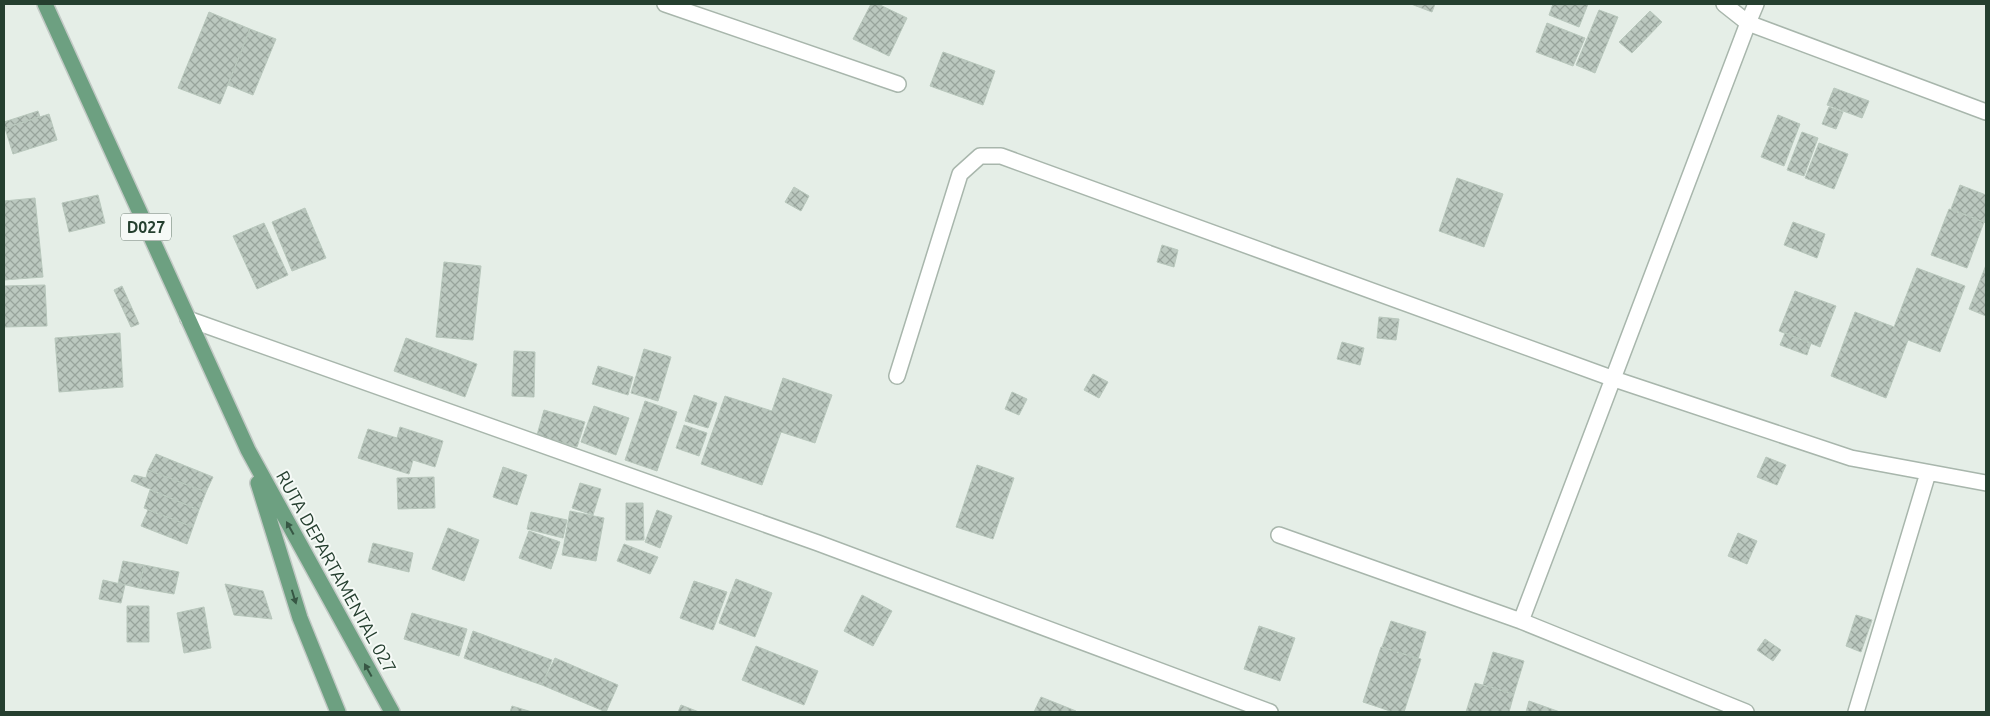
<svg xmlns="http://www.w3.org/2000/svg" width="1990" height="716" font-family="Ubuntu,sans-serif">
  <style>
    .building { fill: url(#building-cross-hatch); stroke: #b8c7bc }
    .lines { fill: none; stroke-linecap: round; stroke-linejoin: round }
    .service-casing { stroke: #a8b6ac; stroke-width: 18 }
    .minor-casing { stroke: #a8b6ac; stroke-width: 18 }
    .primary-casing { stroke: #c2c9c5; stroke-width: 18 }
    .service { stroke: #fff; stroke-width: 15 }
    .minor { stroke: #fff; stroke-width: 15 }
    .primary { stroke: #6da081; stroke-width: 15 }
    .oneway { fill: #375744 }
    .labels { text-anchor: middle; stroke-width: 4; stroke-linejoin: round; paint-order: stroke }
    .shield { fill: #f6faf7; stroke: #64776b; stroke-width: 1 }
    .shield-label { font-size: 16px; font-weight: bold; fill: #253f2f }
    .street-label { font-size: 18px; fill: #253f2f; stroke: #f6faf7 }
  </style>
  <defs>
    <pattern id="building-cross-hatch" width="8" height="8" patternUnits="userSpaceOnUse" patternTransform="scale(1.25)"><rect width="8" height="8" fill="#bbc8bf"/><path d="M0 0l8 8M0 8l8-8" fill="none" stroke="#98a49c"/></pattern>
  </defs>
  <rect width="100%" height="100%" fill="#e5eee7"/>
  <path class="building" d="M871 4H878L907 18 889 56 853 39Z
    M1411 4H1435L1432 12Z
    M1553 4H1588L1579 27 1549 15Z
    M1599 10 1618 17 1595 73 1576 65Z
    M1650 11 1662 22 1632 53 1619 42Z
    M209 12 250 29 220 104 178 88Z
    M1547 23 1585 38 1573 66 1536 52Z
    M250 29 276 39 253 95 228 85Z
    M943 52 995 71 983 105 930 86Z
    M1834 88 1869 101 1862 118 1827 105Z
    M1829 107 1843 112 1836 129 1822 124Z
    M38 111 40 117 4 128V122Z
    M49 114 57 140 13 154 5 128Z
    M1778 115 1800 124 1784 166 1761 157Z
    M1802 132 1818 138 1804 176 1787 170Z
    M1819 143 1848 154 1834 189 1805 178Z
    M1457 178 1503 194 1484 247 1439 231Z
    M1960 185 1986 195V223L1951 209Z
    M794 187 809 196 801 211 785 202Z
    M98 195 105 223 69 232 62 203Z
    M35 198 43 277 4 280V201Z
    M305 208 326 258 292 271 272 222Z
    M1949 209 1984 222 1967 268 1931 255Z
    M1793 222 1825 234 1817 258 1784 245Z
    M264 223 288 275 257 289 233 236Z
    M1162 245 1178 250 1174 267 1157 262Z
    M444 262 481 266 473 340 436 337Z
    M1986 265V316L1969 309Z
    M1917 268 1965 286 1940 352 1908 340 1886 398 1831 376 1855 312 1894 327Z
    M45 285 47 326 4 327V286Z
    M122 286 139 324 131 327 114 290Z
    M1795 291 1836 306 1820 347 1779 331Z
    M1379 317 1399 319 1396 340 1377 338Z
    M120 333 123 387 59 392 55 338Z
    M1785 333 1811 343 1807 355 1780 345Z
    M406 338 477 364 465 397 394 371Z
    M1342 342 1364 348 1360 365 1337 359Z
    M644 349 671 357 658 401 631 393Z
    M514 351 535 352 534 397 512 396Z
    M598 366 633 377 628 395 592 384Z
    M1093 374 1108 382 1099 398 1084 390Z
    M783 378 832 395 815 443 781 432 762 485 701 464 725 396 772 411Z
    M1012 392 1027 399 1019 415 1005 409Z
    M694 395 717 403 708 428 685 421Z
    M645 401 677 412 657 471 625 460Z
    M594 406 629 418 616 455 581 442Z
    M544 410 585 422 577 447 537 435Z
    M684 425 707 433 699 456 676 448Z
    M400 427 443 441 435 467 413 460 409 474 358 458 368 429 397 438Z
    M156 454 213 477 206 492 148 470Z
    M1766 457 1786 465 1777 485 1757 477Z
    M977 465 1014 478 993 539 956 527Z
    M503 467 527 475 517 505 493 497Z
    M148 470 206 492 199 510 131 481 134 475 146 478Z
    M434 477 435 508 398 509 397 478Z
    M580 483 601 489 593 515 572 508Z
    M150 490 199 510 193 527 144 508Z
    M626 503H643L644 540H626Z
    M148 510 193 527 187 544 141 526Z
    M657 510 672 516 660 548 645 542Z
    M570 511 604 518 596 561 562 555Z
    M531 512 567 520 563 538 527 529Z
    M448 528 479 540 464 581 432 569Z
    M529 531 560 542 551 569 519 558Z
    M1738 533 1757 541 1747 564 1728 556Z
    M373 543 413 553 409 572 368 562Z
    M624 544 658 557 650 574 617 561Z
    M123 561 144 565 139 588 118 583Z
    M144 565 179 572 174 594 139 588Z
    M736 579 772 593 755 637 719 623Z
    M103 580 125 585 121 603 99 599Z
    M694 581 727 592 713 630 680 618Z
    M225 584 263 591 272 619 234 615Z
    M862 595 892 611 873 646 844 631Z
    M127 606H149V642H127Z
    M204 607 211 648 184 653 177 613Z
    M412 613 467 629 459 656 404 639Z
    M1856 615 1872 620 1861 652 1846 646Z
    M1391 621 1426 632 1418 659 1382 647Z
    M1259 626 1295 638 1280 681 1244 669Z
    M473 631 552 660 542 685 464 658Z
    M1765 639 1781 650 1773 661 1757 650Z
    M756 646 818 671 804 705 742 680Z
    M1381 647 1421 659 1404 712H1393L1363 702Z
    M1493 652 1524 661 1514 694 1483 685Z
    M555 658 618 685 606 712 542 685Z
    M1475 683 1514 694 1509 712H1466Z
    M1041 697 1076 711 1075 712H1034Z
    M1529 701 1560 712H1526Z
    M681 705 699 712H678Z
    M512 706 532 712H510Z"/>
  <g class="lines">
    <defs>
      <path id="service" d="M665 4 898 84
        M897 376 960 174 980 156H1001L1614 379 1851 458 1986 483
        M1279 535 1521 621 1746 712
        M1521 621 1748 23
        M1856 712 1928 473"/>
      <path id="minor" d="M1724 4 1748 23 1986 112
        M1748 23 1756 4
        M188 319 818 543 1270 712"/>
      <path id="primary" d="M45 4 248 450 392 712
        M258 483 300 618 338 712"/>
    </defs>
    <use href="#service" class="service-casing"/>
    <use href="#minor" class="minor-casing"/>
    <use href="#primary" class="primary-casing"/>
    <use href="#service" class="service"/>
    <use href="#minor" class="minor"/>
    <use href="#primary" class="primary"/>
  </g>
  <defs><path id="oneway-solid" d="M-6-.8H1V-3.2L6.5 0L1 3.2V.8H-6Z" transform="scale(1.25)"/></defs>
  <g class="oneway">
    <use href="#oneway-solid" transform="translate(290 528) rotate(-119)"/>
    <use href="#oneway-solid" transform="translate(294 597) rotate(73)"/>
    <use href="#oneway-solid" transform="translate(368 670) rotate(-119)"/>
  </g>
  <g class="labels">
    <rect class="shield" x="121" y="213.5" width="50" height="27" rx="4"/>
    <g class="shield-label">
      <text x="146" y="233">D027</text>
    </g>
    <g class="street-label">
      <text transform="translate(336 572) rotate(61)" y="6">RUTA DEPARTAMENTAL 027</text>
    </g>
  </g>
  <rect width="1990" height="716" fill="none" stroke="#253f2f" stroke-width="10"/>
</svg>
